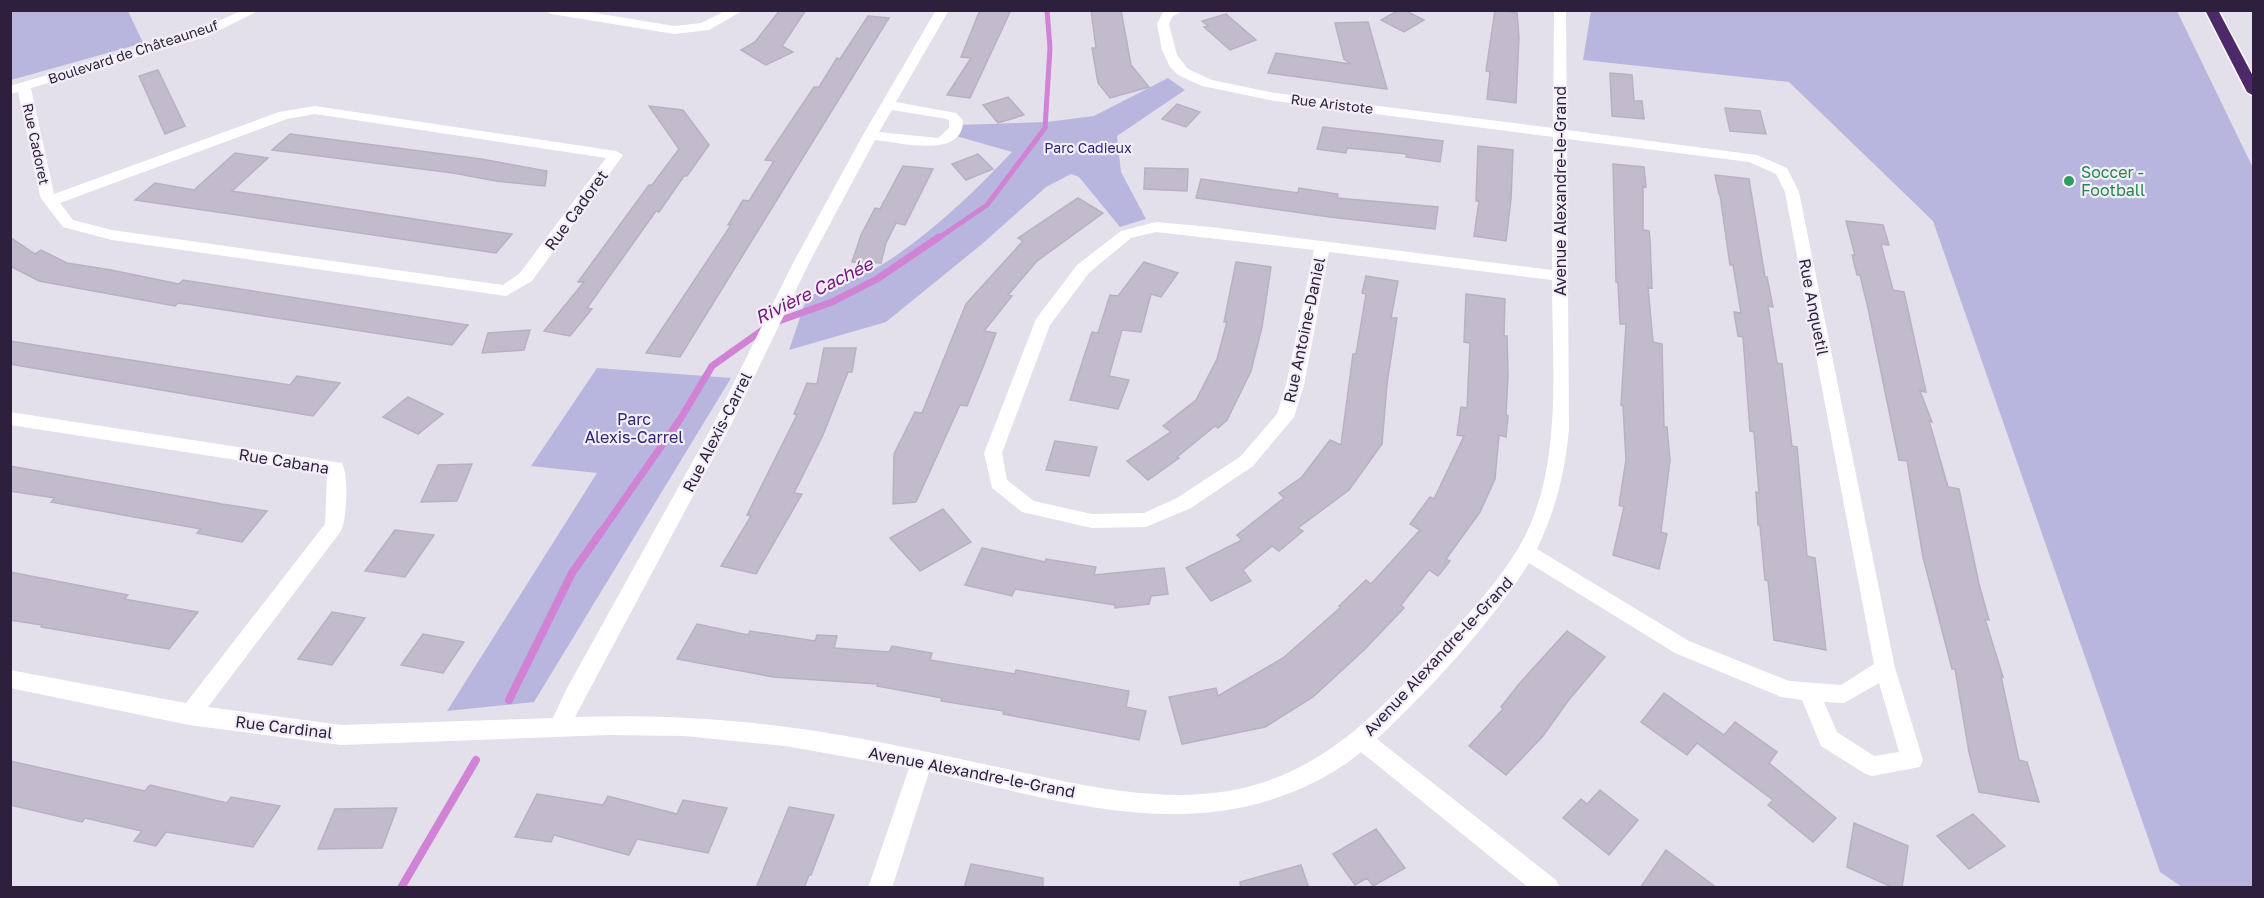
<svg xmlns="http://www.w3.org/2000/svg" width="2264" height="898" font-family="'Golos Text',sans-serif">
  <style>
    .green { fill: #b8b6de }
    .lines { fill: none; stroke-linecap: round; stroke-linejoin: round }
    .stream-far2 { stroke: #d082d5; stroke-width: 5 }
    .stream-far1 { stroke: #d082d5; stroke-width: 7 }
    .stream { stroke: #d082d5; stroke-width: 8 }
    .building { fill: #c1bbcc; stroke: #b8b1c5; stroke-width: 1.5 }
    .highway-casing { stroke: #fff; stroke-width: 3 }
    .minor { fill: #fff; fill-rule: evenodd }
    .highway { fill: #4e296a; fill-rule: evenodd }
    .leisure-dot { fill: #2e9e5b; stroke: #f2eff8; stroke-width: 2 }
    .labels { text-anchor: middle; stroke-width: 4.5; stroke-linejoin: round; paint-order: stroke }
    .far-street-label { font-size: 14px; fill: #2e1f3c; stroke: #f2eff8 }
    .far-park-label { font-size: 14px; fill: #342676; stroke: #f2eff8 }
    .leisure-label { font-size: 16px; fill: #27864d; stroke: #f2eff8; text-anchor: start }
    .street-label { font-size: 16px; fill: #2e1f3c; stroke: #f2eff8 }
    .park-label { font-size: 16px; fill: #342676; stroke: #f2eff8 }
    .water-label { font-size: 18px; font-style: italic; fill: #77157c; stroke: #f2eff8 }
  </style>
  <rect width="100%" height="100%" fill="#e3dfeb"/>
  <path class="green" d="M11 10 128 11 143 43 11 80Z
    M1591 11H2177L2253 168V887H2182L2160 872 1933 221 1789 82 1583 60Z
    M1168 78 1185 90 1117 136 1121 172 1146 219 1120 227 1079 177 1071 174 1046 187 982 244 886 322 789 350 807 297C835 286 866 276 891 259 936 229 975 191 1012 152L956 136 957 125 1047 122 1094 116Z
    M597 368 731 378 534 702 447 711 597 473 531 466Z"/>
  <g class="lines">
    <path class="stream-far2" d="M937 239 987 205 1045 128 1050 48 1047 10"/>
    <path class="stream-far1" d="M773 323 832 302 877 279 939 237
      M600 534 681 418 712 366 764 329"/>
    <path class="stream" d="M509 700 572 573 601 532
      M401 888 476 760"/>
  </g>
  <path class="building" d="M780 10H806L782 46 793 52 766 65 741 50 755 42Z
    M980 10H1011L970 98 947 95 971 58 961 57Z
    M1091 10H1121L1131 65 1149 87 1110 98 1098 83 1092 48H1096Z
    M1399 10H1404L1424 20 1404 32 1381 20Z
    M1495 10 1517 13 1519 37 1516 103 1487 99 1490 72 1486 71Z
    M1226 14 1256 40 1230 50 1204 27 1208 26 1202 21Z
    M868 16 889 18 680 357 646 353 731 225H728L743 200 749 201 774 161 765 160 814 87H819L837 58 840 59Z
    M1368 22 1387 89 1268 73 1276 53 1351 64 1344 59 1335 23Z
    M158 70 185 126 165 134 139 76Z
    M1610 73 1632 75 1634 101H1642L1644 119 1612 116Z
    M1008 97 1024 115 998 123 983 105Z
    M1177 104 1200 112 1186 127 1162 119Z
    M649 106 683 110 709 145 687 176H684L659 212 656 211 587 308 592 309 570 336 544 331 584 282H578L649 185H652L679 149Z
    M1725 108 1760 111 1766 134 1730 131Z
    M1323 127 1443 141 1440 162 1406 157 1407 154 1347 148 1346 153 1317 149Z
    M290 134 481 159 547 171 545 186 496 181 453 173 272 150Z
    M1478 146 1513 150 1511 199 1506 241 1474 236 1479 201H1476Z
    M235 153 268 158 232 191 512 234 496 253 135 200 155 183 194 190Z
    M978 154 993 169 966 180 952 164Z
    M1613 164 1644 167 1646 187 1643 186V230L1649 231 1650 239 1652 288 1648 287 1653 342 1662 344 1664 427H1667L1670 460 1661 532 1667 534 1659 569 1613 555 1624 507 1619 505 1626 460 1623 406 1621 405 1626 324H1620L1618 283 1616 282Z
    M903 166 933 169 905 225 896 223 886 243 881 263 852 262 861 235 875 208 880 209Z
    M1145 168 1188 169 1187 191 1144 189Z
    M1715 175 1749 179 1765 277H1767L1773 307 1768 306 1777 363 1782 364 1792 446 1797 447 1807 556 1815 558 1826 650 1774 640 1768 581 1765 580 1760 526 1758 525 1756 492 1759 493 1754 432 1750 431 1743 337 1738 336 1734 312 1741 313 1733 265H1730L1720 195 1719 194Z
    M1201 179 1298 193 1299 188 1338 194 1337 198 1438 207 1435 229 1330 217 1196 198Z
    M1078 198 1103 213 1037 261 1008 295 1012 296 984 331 996 333 985 362 967 406 960 405 916 502 893 504 894 454 915 412 922 413 966 304 1023 241 1018 238Z
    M1846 221 1883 225 1889 245 1881 244 1893 290 1904 292 1926 392 1920 391 1932 422 1929 421 1948 487 1959 489 1979 584 1989 620 1985 619 2003 677 2001 676 2019 760 2027 762 2039 802 1979 792 1969 752 1955 669H1952L1923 557 1907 461 1899 460 1868 308 1860 275H1857L1852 255H1855Z
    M10 237 35 254 41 250 67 263 111 270 179 284 183 280 468 325 452 345 193 305 178 303 175 306 39 281 10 266Z
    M1144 262 1178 273 1161 297 1151 294 1141 332 1122 330 1109 376 1129 380 1118 409 1070 400 1092 332 1098 333 1110 295 1118 296Z
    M1236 262 1271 267 1262 327 1251 371 1227 420 1218 428 1215 426 1177 457 1179 458 1148 480 1127 461 1171 432 1163 426 1196 400 1217 359 1227 322H1224Z
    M1366 276 1398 281 1391 318H1397L1387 384 1382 444 1349 490 1298 528 1303 531 1279 551 1272 546 1243 570 1251 581 1211 601 1186 568 1242 540 1237 535 1284 498 1279 493 1302 477 1330 440 1341 445 1353 354H1356L1366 294 1362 293Z
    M1466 294 1505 299 1504 336H1507L1508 375 1506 415 1508 416 1506 437 1499 435 1495 479 1480 512 1446 559 1450 561 1438 576 1429 570 1401 605 1404 608 1364 650 1313 697 1265 727 1182 744 1169 697 1216 688 1218 696 1283 658 1341 607 1339 606 1366 580 1371 584 1420 530 1410 524 1430 497 1434 499 1464 436 1457 435 1461 407 1467 408 1470 343 1464 342Z
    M530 330 524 350 482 353 488 333Z
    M10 341 290 385 297 376 340 383 313 416 10 364Z
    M824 348H856L852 372H848L823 435 794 493 802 494 756 574 721 566 751 516 747 515 797 415 794 414 807 383 817 384Z
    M408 397 443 414 418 434 383 417Z
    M1055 441 1097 447 1089 476 1046 470Z
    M472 464 457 501 421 502 438 465Z
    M10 466 222 504 267 511 242 542 197 533 201 529 51 502 55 498 10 491Z
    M943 509 971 542 920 571 890 538Z
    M395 530 434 535 405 577 365 571Z
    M982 548 1045 562 1046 559 1096 567 1094 575 1164 568 1168 594 1151 596 1149 604 1115 608V605L1015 589 1012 596 965 585Z
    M10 572 128 595 124 599 198 612 169 649 41 627 42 625 10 620Z
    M332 612 365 618 332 665 298 659Z
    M697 624 748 635 750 631 815 641 817 635 837 636 834 648 889 652 892 646 932 653 930 660 1015 674 1016 670 1129 691 1126 707 1146 711 1139 740 1003 714 1004 711 941 701 942 698 877 686 878 684 773 677 677 659Z
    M1567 631 1605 657 1568 701 1543 736 1506 775 1469 746 1503 709 1501 707 1519 684Z
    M423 634 464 642 443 673 401 665Z
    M1664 693 1724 735 1735 722 1777 752 1769 763 1836 818 1813 842 1768 805 1773 800 1697 743 1687 755 1641 722Z
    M10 761 145 791 150 785 227 803 231 797 280 806 253 847 166 832 156 846 134 841 142 831 85 818 82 822 10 805Z
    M1600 790 1638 820 1609 855 1563 818 1581 799 1587 804Z
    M537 794 603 805 608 796 677 814 683 800 727 808 708 853 637 839 629 855 554 835 551 842 515 837Z
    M789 807 834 815 811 875H809L804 888H756Z
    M397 808 382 848 318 849 335 809Z
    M1973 814 2005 846 1969 869 1937 836Z
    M1854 823 1908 846 1902 888H1894L1847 867Z
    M1376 829 1405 868 1373 886 1367 878 1355 885 1333 854Z
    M1666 850 1717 888H1640Z
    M971 864 1043 878V888H964Z
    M1301 865 1309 888H1241L1240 882Z"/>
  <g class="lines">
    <defs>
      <path id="highway" d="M2205 10H2218L2254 78V96L2247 92Z"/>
    </defs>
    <use href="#highway" class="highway-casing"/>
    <path class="minor" d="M243 10H260L206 37 31 88 54 194 279 112 315 106 616 151 623 155 532 281 506 296 112 240 63 227 43 201 40 196 18 92 10 94V86L196 31ZM315 114 606 158 520 273 503 285 112 230 73 220 60 203 287 119Z
      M545 10H577L674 26 701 23 727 10H744L709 30 674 34 551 14Z
      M936 10H949L896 102 956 113 963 120C964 160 898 142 875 140L809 263 732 423 575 717C666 714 756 720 846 736 898 745 950 757 1002 768 1088 787 1185 811 1270 780 1336 756 1380 710 1426 660 1459 624 1494 589 1519 547 1564 470 1552 366 1552 280L1329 252 1304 385 1294 417 1253 466 1191 508 1146 527 1092 528 1022 512 992 488 984 453 1036 319 1077 265 1121 231 1156 222 1211 227 1552 270 1553 137 1275 101 1202 86 1178 75 1170 67 1162 50 1157 24 1163 12 1184 10 1172 17 1169 24 1177 55 1188 69 1212 80 1275 93 1553 128 1554 10H1566L1567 130 1757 155 1787 168 1799 192 1895 668 1923 760 1920 767 1872 776 1864 773 1821 746 1802 700 1781 697 1675 653 1529 563C1491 624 1430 689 1377 739L1556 880 1560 888H1529L1361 752C1341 769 1319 781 1295 791 1174 841 1051 798 929 772L892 888H868L909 768 785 746 684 736 608 735 341 745 189 725 10 688V670L186 703 325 524 327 474 10 425V412L342 463C349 476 347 518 341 531L208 707 341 725 553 718 566 690 714 423 793 263 863 135ZM892 110 947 119 949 121V128L938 138 879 132ZM1567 139 1749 162 1776 174 1785 192 1874 664 1841 685 1789 681 1689 641 1537 549C1556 509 1565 472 1569 429ZM1156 232 1314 250 1286 385 1277 414 1241 456 1177 498 1144 513 1092 514 1034 501 1007 480 1002 453 1050 325 1089 273 1131 238ZM1879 683 1899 752 1874 756 1837 732 1824 702 1844 703Z"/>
    <use href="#highway" class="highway"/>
  </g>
  <circle class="leisure-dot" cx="2069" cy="181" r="6"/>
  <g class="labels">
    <g class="far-street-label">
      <text transform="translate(133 52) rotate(-18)" y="5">Boulevard de Châteauneuf</text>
      <text transform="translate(1332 104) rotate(7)" y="5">Rue Aristote</text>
      <text transform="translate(36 144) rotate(78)" y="5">Rue Cadoret</text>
    </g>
    <g class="far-park-label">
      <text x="1088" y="153">Parc Cadieux</text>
    </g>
    <g class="leisure-label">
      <text x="2081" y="178">Soccer -<tspan x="2081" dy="18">Football</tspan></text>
    </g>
    <g class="street-label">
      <text transform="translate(1560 191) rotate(-90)" y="6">Avenue Alexandre-le-Grand</text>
      <text transform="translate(576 210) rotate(-54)" y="6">Rue Cadoret</text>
      <text transform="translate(1814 307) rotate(79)" y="6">Rue Anquetil</text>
      <text transform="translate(1304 330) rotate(-78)" y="6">Rue Antoine-Daniel</text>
      <text transform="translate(717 432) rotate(-63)" y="6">Rue Alexis-Carrel</text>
      <text transform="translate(284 461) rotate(9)" y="6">Rue Cabana</text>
      <text transform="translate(1438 656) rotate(-47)" y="6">Avenue Alexandre-le-Grand</text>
      <text transform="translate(284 727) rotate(7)" y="6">Rue Cardinal</text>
      <text transform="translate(972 772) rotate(11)" y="6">Avenue Alexandre-le-Grand</text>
    </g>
    <g class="park-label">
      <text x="634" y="425">Parc<tspan x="634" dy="18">Alexis-Carrel</tspan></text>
    </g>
    <g class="water-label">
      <text transform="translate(814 291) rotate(-26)" y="6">Rivière Cachée</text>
    </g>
  </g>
  <rect width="2264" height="898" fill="none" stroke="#2e1f3c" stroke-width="24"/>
</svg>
